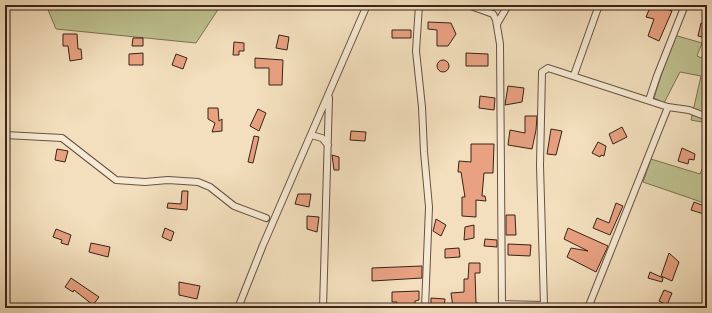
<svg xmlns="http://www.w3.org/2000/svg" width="712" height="313" font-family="'IM FELL Double Pica',serif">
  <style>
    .green { fill: #bec18f; stroke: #7b7254 }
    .building { fill: #e8a181; stroke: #382319 }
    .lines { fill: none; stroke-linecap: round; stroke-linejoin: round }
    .minor-casing { stroke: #675242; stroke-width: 8 }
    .minor { stroke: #f7ead4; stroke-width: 6 }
  </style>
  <rect width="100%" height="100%" fill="#f3dfbd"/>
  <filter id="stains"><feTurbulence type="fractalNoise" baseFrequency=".005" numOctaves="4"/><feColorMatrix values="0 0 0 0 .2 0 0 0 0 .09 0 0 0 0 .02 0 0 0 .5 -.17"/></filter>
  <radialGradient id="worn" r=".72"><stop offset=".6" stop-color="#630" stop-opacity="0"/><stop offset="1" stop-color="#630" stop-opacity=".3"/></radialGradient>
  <path class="green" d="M46 5H221L196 43 56 29Z
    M674 35 702 43 697 56 707 60V123L691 120 701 76 680 72 664 103 654 98Z
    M707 158V204L643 182 651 159 700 174Z"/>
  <path class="building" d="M651 5H656L672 11 659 41 648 36 654 19 646 17Z
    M428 22 451 23 456 34 448 46H437V30L428 29Z
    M701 23 707 25V38L698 36Z
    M392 30H411V38H392Z
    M63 34H77L78 49H81L82 59 70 61 68 46H63Z
    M279 35 289 37 287 50 276 48Z
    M133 38H143V46H132Z
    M234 42 244 43V51H239V55H233Z
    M143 53V65H129V54Z
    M466 53 488 54V66H466Z
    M176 54 187 58 183 69 172 65Z
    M255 58 283 60 282 85H269V68H255Z
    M437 66a6 6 0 1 1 12 0a6 6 0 1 1-12 0Z
    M508 86 524 88 522 102 505 105Z
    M480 96 495 98 494 110 479 108Z
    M208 108H218L219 121 222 119V131L212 132 215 123 208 119Z
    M258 109 266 113 259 131 250 126Z
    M525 116H537L536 130 532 149 508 145 510 130 525 133Z
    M622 127 627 137 613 144 609 134Z
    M551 129 562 131 556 155 547 154Z
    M351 131 366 132 365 141 350 140Z
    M254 136 259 137 253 163 248 162Z
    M598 142 606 146 604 156 601 155 600 157 592 153Z
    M471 144H494L493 173H484L482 196H485L486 201 476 200V217L462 216V197H465L461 172H458L459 161 471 162Z
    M682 148 695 154 694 160 689 159 688 164 678 161Z
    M57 149 68 151 65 162 55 160Z
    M332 155 339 157V170H334Z
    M182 191H188L187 210 167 208 168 203 181 204Z
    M298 194H311L309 207 295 204Z
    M694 202 707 207V215L691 210Z
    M616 203 623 206 610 235 593 228 597 218 609 223Z
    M506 215H515L516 235H506Z
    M307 216 319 217 317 232 307 229Z
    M436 219 446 225 441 236 433 231Z
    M474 225V238L464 240 465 227Z
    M165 228 174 232 171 241 162 237Z
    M568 228 608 246 596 272 567 257 571 248 588 251 564 239Z
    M56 229 71 235 68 245 61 243 62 240 53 237Z
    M485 239 497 240V247L484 246Z
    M91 243 110 247 108 257 89 252Z
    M508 244 531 245 530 256 508 255Z
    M459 248 460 257 445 258V249Z
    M669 253 679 262 672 281 661 276Z
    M469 263H480V273H475L476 303H479V308H453L451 293 464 292V279H468Z
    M422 266V278L372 281V268Z
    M650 272 663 278 662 282 648 278Z
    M71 278 99 297 93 305 74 290 73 292 65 287Z
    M179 282 200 286 197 299 179 295Z
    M664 290 672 293 667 305 659 301Z
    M419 291V300L415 301V308H397V302H392V292Z
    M431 298 445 299 444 308H431Z"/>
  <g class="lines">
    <defs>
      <path id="minor" d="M419 5 416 51 422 107 424 152 429 207 425 308
        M468 5 493 14 496 20 500 44 502 308
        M497 24 508 5
        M574 75 599 5
        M649 100 657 76 685 5
        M5 135 62 138 116 180 145 182 168 180 198 182 210 187 234 206 266 218
        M311 135 322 138 328 145
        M502 304 544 305 545 308
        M544 305 540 165 542 72 548 68 668 107 689 110 707 117
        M238 308 263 245 367 5
        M323 308 329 98
        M588 308 668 107"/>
    </defs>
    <use href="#minor" class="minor-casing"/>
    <use href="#minor" class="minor"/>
  </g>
  <rect width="712" height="313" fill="none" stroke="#f3dfbd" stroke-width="20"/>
  <rect x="6" y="6" width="700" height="301" fill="none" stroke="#382319" stroke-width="2"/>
  <rect x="10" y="10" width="692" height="293" fill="none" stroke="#382319"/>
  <rect width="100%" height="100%" filter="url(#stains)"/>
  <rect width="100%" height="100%" fill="url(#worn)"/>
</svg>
